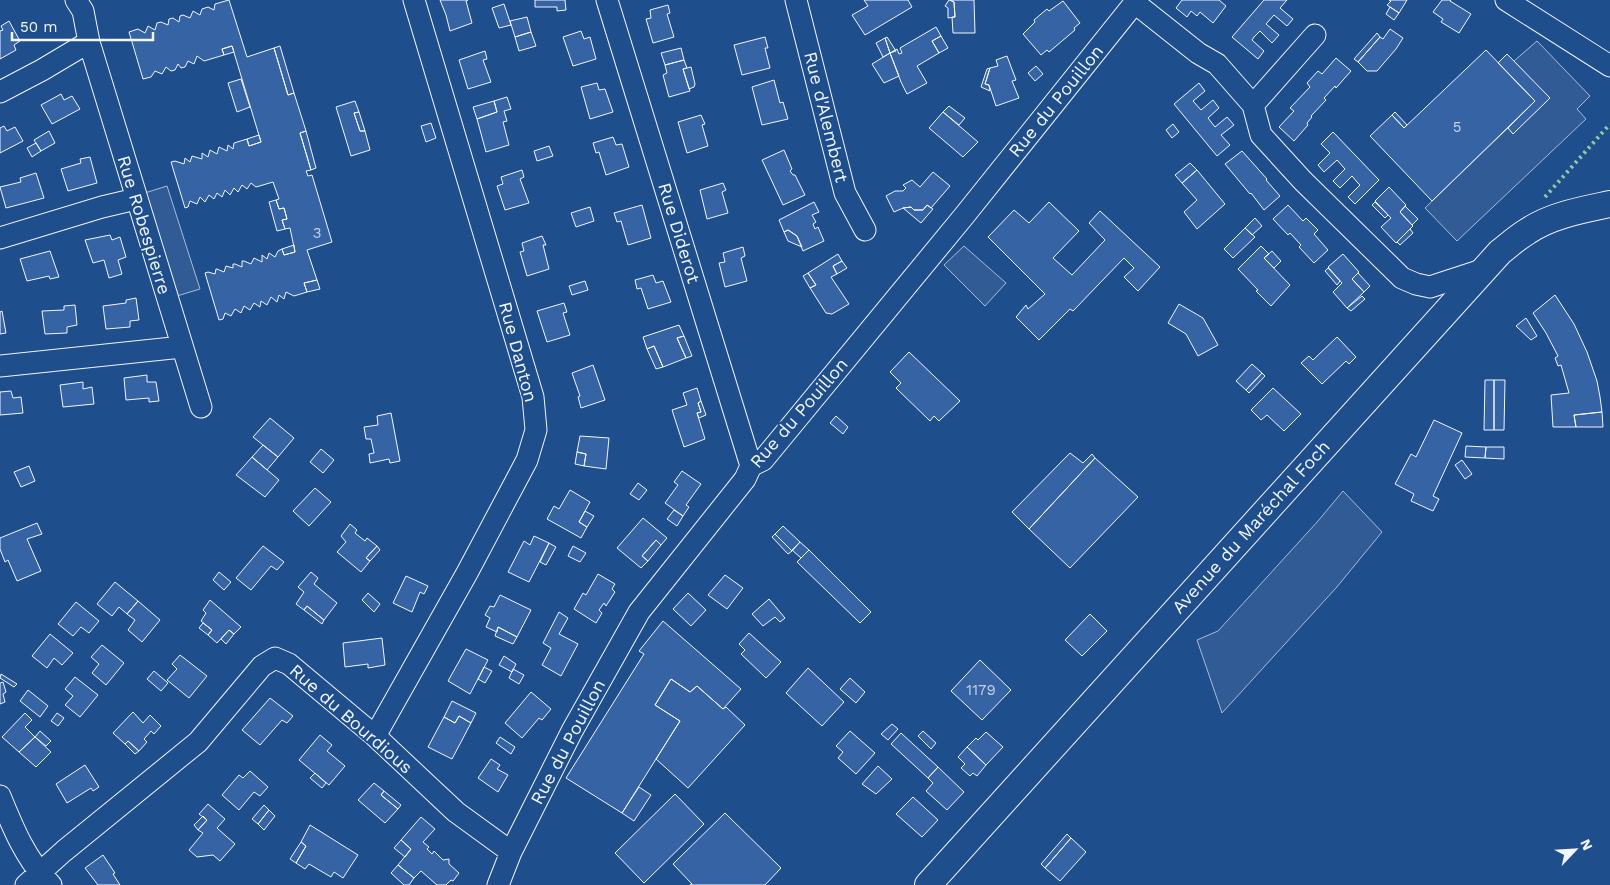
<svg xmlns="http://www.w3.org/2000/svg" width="1610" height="885" font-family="'Work Sans',sans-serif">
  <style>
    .built { fill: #305b95; stroke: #a8bbd7 }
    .building { fill: #3563a3; stroke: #f2f6ff }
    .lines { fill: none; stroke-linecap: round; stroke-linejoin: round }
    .minor-casing { stroke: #f2f6ff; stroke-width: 23 }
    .major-casing { stroke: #f2f6ff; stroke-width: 28 }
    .minor { stroke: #1f4e8c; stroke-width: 21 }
    .major { stroke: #1f4e8c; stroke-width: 26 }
    .hedge { stroke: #97c8a6; stroke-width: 4; stroke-dasharray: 2.5 4; stroke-linecap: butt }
    .labels { text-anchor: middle; stroke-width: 4; stroke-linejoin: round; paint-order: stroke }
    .number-label { font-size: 15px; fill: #c3d1e8 }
    .street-label { font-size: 18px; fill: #f2f6ff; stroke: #1f4e8c }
  </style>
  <rect width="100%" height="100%" fill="#1f4e8c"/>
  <path class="built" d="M1537 41 1590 96 1577 109 1586 119 1457 241 1425 208 1508 128 1513 133 1549 99 1514 61Z
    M167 186 200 289 167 299 135 196Z
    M964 246 1006 283 985 306 944 265Z
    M1343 491 1382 532 1336 588 1222 713 1197 640 1218 631 1318 521Z"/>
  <path class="building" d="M229 0 247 57 274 48 288 95 294 93 306 131 300 133 311 170 306 171 308 176 312 175 332 242 307 250 317 280 304 283 307 292 294 296 286 292 284 299 279 295 277 302 271 297 267 305 261 301 260 307 254 303 250 310 244 306 241 313 235 309 231 316 225 313 223 319 219 320 205 273 208 272 215 274 216 269H217L224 272 226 266 233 268V264H235L242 267V261H244L251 264 254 258 262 262V255L267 259 269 253 275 257 278 251 282 249 284 255 295 252 290 228 285 229 282 220 287 219 284 208 279 209 276 200 279 199 273 182 256 187 251 183 247 189 242 185 238 192 234 188 230 195 225 190 222 197 217 193 214 199 209 195 205 202 200 197 197 204 190 201 188 207 185 208 171 162 175 161 184 164 185 158 190 162 192 156 202 159V153L208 157 210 150 217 154 219 147 227 151 228 145 233 149 234 143 247 139 249 146 261 142 232 46 222 49 224 55 204 61 197 56 194 64 188 61 185 67 181 68 178 64 175 70 171 71 166 67 162 74 155 71 151 77 143 79 129 32 138 29 145 33 148 26 155 30 157 23 161 22 168 25 169 19 173 18 179 22 180 16 183 15 190 18 193 11 200 15 202 9 208 7 214 10 215 4Z
    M440 0H468L466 1 472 23 450 31 446 15Z
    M535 0H565L566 10 557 11V7H535Z
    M864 0H908L912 7 865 35 852 15 868 6Z
    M949 0 954 2 955 17 948 18V8L945 6Z
    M951 0H974L975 33H953L952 17H955L954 2Z
    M1182 0H1219L1226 6 1213 23 1200 12 1197 16 1191 11 1187 17 1176 8Z
    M1264 0H1287L1280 8 1293 19 1287 26 1274 15 1266 24 1279 35 1272 43 1260 31 1254 37 1252 40 1264 51 1258 59 1232 37Z
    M1389 0H1407L1399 13 1387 5 1391 1Z
    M1442 0H1451L1450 1 1471 14 1459 33 1441 22 1443 19 1433 12Z
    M1063 1 1080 23 1074 28 1075 30 1049 52 1047 50 1041 55 1023 34 1035 22 1034 20 1047 9 1049 11Z
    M504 4 511 25 499 28 492 8Z
    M668 5 670 13 667 14 674 37 653 43 646 19 651 18 650 10Z
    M1390 7 1399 13 1394 20 1386 14Z
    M527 17 531 32 515 37 510 21Z
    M9 21 20 41 14 45 16 50 0 59V31L3 30 1 26Z
    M936 27 941 36 932 41 939 53 917 66 927 83 907 94 901 82 890 53 897 49 899 54 902 53 900 48Z
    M1390 29 1403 38 1396 49 1377 71H1367L1358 62 1380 37 1383 39Z
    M581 31 584 39 590 37 596 59 573 66 563 37Z
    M531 32 536 46 519 51 515 37Z
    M1377 33 1380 37 1358 62 1354 59Z
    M941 36 948 48 939 53 932 41Z
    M765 37 768 48H765L770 68 742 75 734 45Z
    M887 37 896 51 890 53 885 38Z
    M885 38 890 53 883 57 876 43Z
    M232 46 234 52 224 55 222 49Z
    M280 46 294 93 288 95 274 48Z
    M681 48 684 60 665 65 661 53Z
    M1486 50 1535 101 1432 201 1370 136 1392 115 1404 128Z
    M485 51 487 59 483 60 491 82 468 89 459 60Z
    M890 53 899 76 884 83 872 64Z
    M1507 54 1550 98 1513 134 1508 128 1535 101 1498 63Z
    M1007 56 1016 80 1012 81 1019 98 996 106 989 85 985 84 990 68 998 66 996 60Z
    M1336 58 1351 71 1336 88 1335 86 1324 98 1326 100 1311 116 1312 117 1307 123 1308 125 1294 141 1279 127 1294 111 1290 108 1310 87 1307 83 1318 71 1322 74Z
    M684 60 687 68 683 69 690 91 669 97 663 75 667 73 665 65Z
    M1036 66 1043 74 1035 81 1028 73Z
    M691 67 695 84 694 87 689 89 683 69Z
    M990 68 985 84 989 85 990 91 981 87 987 69Z
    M241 79 250 107 237 112 228 83Z
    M774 80 780 103 783 102 788 119 762 125 752 87Z
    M597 83 599 90 605 89 613 112 590 119 581 87Z
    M1199 83 1205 91 1193 101 1201 110 1213 100 1219 108 1208 118 1215 127 1227 117 1234 125 1221 135 1230 145 1217 156 1174 104Z
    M61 94 64 100 72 96 80 109 52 124 41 105Z
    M507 97 511 109 504 111 507 121 503 122 509 145 486 152 477 119 497 112 494 101Z
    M355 101 359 112 354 113 360 131H365L370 150 351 156 336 107Z
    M494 101 497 112 477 119 473 107Z
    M949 106 965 118 959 125 943 112Z
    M359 112 365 131H360L354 113Z
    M943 112 978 142 963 157 929 128Z
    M1395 112 1407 125 1404 128 1392 115Z
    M701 115 705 124 702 125 708 146 687 153 678 122Z
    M431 123 436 138 426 142 421 126Z
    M1173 124 1179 132 1172 138 1166 130Z
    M4 126 7 131 15 127 23 141 0 153V128Z
    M49 131 55 143 41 151 34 140Z
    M306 131 316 168 311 170 300 133Z
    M1333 132 1379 180 1355 204 1348 197 1360 185 1357 182 1352 176 1340 188 1333 181 1345 169 1337 160 1324 172 1318 165 1330 153 1321 144Z
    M259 135 261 142 249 146 247 139Z
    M613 137 616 145 622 144 629 167 606 175 599 152 596 153 593 143Z
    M36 143 41 151 32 157 27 148Z
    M549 146 553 156 537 161 534 151Z
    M784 150 792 169 790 171 793 175H795L805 195 783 205 762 160Z
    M1242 151 1267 179 1266 180 1280 196 1264 210 1251 193 1250 194 1225 164Z
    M90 157 97 183 68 191 61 169 81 163 80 159Z
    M1190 163 1197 170 1182 183 1175 175Z
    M522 170 524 177 520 179 529 203 505 210 497 186 503 184 501 177Z
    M1197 170 1225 204 1197 229 1184 212 1197 200 1182 183Z
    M933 172 950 186 931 208 927 205 923 210H914L911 207 903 208 894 212 886 196 895 191H903L906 188 903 185 912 180 920 187Z
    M36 173 44 198 6 208 0 187 21 182 20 178Z
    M723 183 726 190 722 192 728 213 707 219 700 190Z
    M1389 187 1406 205 1400 212 1413 226 1396 243 1381 227 1391 218 1375 201Z
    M276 200 279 209 284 208 287 219 282 220 285 229 277 231 269 202Z
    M814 202 819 212 812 215 816 222 813 224 815 229 818 227 824 241 803 251 797 236 788 230 784 232 779 220Z
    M1049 202 1079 231 1053 258 1072 275 1105 240 1089 223 1100 211 1160 267 1138 291 1124 277 1134 268 1124 258 1073 311 1070 309 1039 340 1016 317 1026 305 1028 309 1045 294 988 237 1014 210 1029 223Z
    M1375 202 1388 215 1385 218 1372 205Z
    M642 205 651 238 628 245 621 221 617 222 614 213Z
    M927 205 933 209 921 223 903 208 911 207 914 210H923Z
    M1288 205 1303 221 1306 218 1318 230 1314 234 1328 250 1314 263 1299 247 1301 245 1290 233 1288 235 1273 219Z
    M1405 206 1418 219 1412 225 1400 212Z
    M590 207 594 221 576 227 571 213Z
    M1255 218 1262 226 1252 235 1245 228Z
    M1245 228 1255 237 1233 258 1224 249Z
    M1410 229 1413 233 1400 245 1397 242Z
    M788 230 797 236 802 247 788 241 784 232Z
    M110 235 112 240 120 237 126 257 118 260 122 274 109 278 104 260 93 263 85 240Z
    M542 236 546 245H543L549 269 527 276 520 252 524 251 522 243Z
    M294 245 295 252 284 255 282 249Z
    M1261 246 1269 254 1264 258 1290 285 1271 306 1256 291 1258 290 1238 269Z
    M743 247 745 256 741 258 747 281 725 287 719 263 725 262 723 253Z
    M50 251 59 277 50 279 49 276 27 281 20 259Z
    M1272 251 1281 261 1274 268 1264 258Z
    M838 254 842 261 833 266 837 274 831 277 849 304 832 314 826 313 810 288 816 285 808 273Z
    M1343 254 1359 272 1352 279 1364 292 1347 308 1333 292 1342 283 1328 267Z
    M842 261 847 268 837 274 833 266Z
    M1328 268 1340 281 1337 285 1325 271Z
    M808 273 816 285 810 288 803 276Z
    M1358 273 1370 286 1364 292 1352 279Z
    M653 275 656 283 663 281 671 302 648 309 641 288 637 289 635 280Z
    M317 280 320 289 307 292 304 283Z
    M585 281 588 290 572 295 569 286Z
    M1555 295 1574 324 1587 352 1597 381 1600 397 1602 412 1574 415 1576 427H1553L1551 395 1569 393 1561 365 1558 366 1555 358 1558 356 1546 333 1533 313Z
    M1362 296 1365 299 1351 311 1347 308Z
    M136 298 139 320 130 321V327L106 329 103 306 126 303V300Z
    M564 303 567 312 563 313 570 335 547 342 537 311Z
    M1179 304 1203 318 1218 345 1198 356 1186 334 1168 323Z
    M75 305 77 325 67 327V333L45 334 42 311 64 310V306Z
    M2 311 6 333 0 334V312Z
    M1526 318 1537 336 1531 340 1516 326Z
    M679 325 684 336 677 338 686 358 663 367 654 346 647 349 643 337Z
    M684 336 692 356 686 358 677 338Z
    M1337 337 1356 357 1349 364 1346 361 1322 384 1301 363 1309 356 1313 360Z
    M654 346 663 367 656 369 647 349Z
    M909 352 960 401 939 421 934 416 930 421 896 388 901 383 890 372Z
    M1252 364 1262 373 1246 390 1236 381Z
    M593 365 605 400 581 408 578 397 580 396 572 373Z
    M1262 373 1265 376 1249 393 1246 390Z
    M147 375V382H156L159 401 149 402V398L126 400 124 378Z
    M1485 380H1494V430H1484Z
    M1494 380H1505L1504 430H1494Z
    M83 382V389L92 387 94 404 63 407 60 385Z
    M697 388 701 401 698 403 701 412 697 413 705 439 684 447 672 410 687 405 683 393Z
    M1273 388 1301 414 1284 431 1267 415 1261 420 1251 410Z
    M11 391 13 398 21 397 23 413 0 415V392Z
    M701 401 706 415 699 418 697 413 701 412 698 403Z
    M1602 412 1603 427H1576L1574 415Z
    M391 413 400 461 390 463 389 459 370 463 369 454 374 453 371 439H366L364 427 378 425 377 416Z
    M836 416 848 427 843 434 830 423Z
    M270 418 294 438 278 457 253 437Z
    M1434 420 1462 433 1433 496 1439 499 1433 511 1411 501 1414 494 1395 484 1411 454 1416 457Z
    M580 436 609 438 606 469 584 466 586 454 577 452Z
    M263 445 278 457 267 470 252 457Z
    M1466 446 1486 447 1485 458 1465 457Z
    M1486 447H1504V459L1485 458Z
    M321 449 334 460 323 473 310 462Z
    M577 452 586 454 584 466 575 464Z
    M1070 453 1083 463 1092 454 1095 458 1029 529 1012 512Z
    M252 457 279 480 265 497 236 475Z
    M1095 458 1138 497 1070 568 1029 529Z
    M1462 460 1472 474 1465 479 1455 465Z
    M29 466 35 481 21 487 14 472Z
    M682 471 701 484 686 505 689 507 683 516 665 503 678 485 674 482Z
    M638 483 647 490 639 500 630 494Z
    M315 488 331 502 309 526 293 511Z
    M570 490 590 502 579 522 587 527 581 538 547 519 554 506 559 509Z
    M674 510 683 516 677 526 667 519Z
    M585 511 594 516 587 527 579 522Z
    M643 518 667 538 661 545 656 540 642 556 648 561 641 568 617 548Z
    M37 523 42 534 27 539 41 571 17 581 8 560 5 562 0 549V538Z
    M350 524 357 530 355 533 365 541 367 538 377 546 366 558 370 561 361 572 337 552 346 542 341 536Z
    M783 526 800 542 792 551 775 534Z
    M775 534 792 551 788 554 772 537Z
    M534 536 549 543 529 582 508 572 524 541 530 545Z
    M656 540 661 545 648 561 642 556Z
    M800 542 809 550 801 558 792 550Z
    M549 543 556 547 546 565 540 562Z
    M263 546 284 562 277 570 271 566 251 590 236 578Z
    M377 546 380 550 370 561 366 558Z
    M573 546 586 553 580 562 568 556Z
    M809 550 871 612 860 623 797 562Z
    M219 572 231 582 224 590 213 580Z
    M311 572 318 578 314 584 337 603 324 620 307 606 304 610 296 604 304 592 298 587Z
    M598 574 615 584 612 589 615 592 606 606 604 603 599 610 602 613 596 623 574 609 583 593 586 595Z
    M725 575 743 588 727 609 708 595Z
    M406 576 428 586 424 594 420 592 412 612 393 603Z
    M115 582 138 601 127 614 119 607 112 616 97 604Z
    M368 593 380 604 374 612 362 600Z
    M688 593 706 610 691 626 673 609Z
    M500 595 531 610 517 637 498 627 497 632 486 627 490 618 485 615 490 606 494 607Z
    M769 599 785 618 780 622 775 617 763 626 752 614Z
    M210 600 241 627 234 634 229 630 217 643 208 635 212 630 201 621 206 613 203 610Z
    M138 601 160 620 142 642 128 630 135 620 127 614Z
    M76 602 99 621 89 633 81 627 73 636 58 624Z
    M307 606 324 620 322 624 304 610Z
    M559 612 568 618 559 634 578 644 561 676 542 665 551 648 543 643Z
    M1090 614 1107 631 1082 656 1065 640Z
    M663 621 741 689 723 709 697 686 690 692 671 679 655 705 680 721 622 813 566 778 644 654 639 651Z
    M203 623 212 630 208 635 199 628Z
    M498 627 517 637 513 644 495 636Z
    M229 630 234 634 226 644 221 639Z
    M749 633 781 662 766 678 741 654 745 650 739 644Z
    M50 634 73 653 62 665 54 658 47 668 32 656Z
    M382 638 385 665 368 668V664L345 667 343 643Z
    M102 645 124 663 106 685 92 673 99 664 91 657Z
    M466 649 488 660 470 694 448 681Z
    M180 655 207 676 189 698 167 680 177 669 172 664Z
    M504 656 516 664 512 672 499 665Z
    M980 660 1011 690 982 720 951 691Z
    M484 667 492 671 485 683 478 679Z
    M808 668 844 702 822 726 786 693Z
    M513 669 524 675 519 684 509 678Z
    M154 671 168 683 161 691 147 679Z
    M1 674 17 684 14 687 0 678Z
    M75 677 98 695 80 717 65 705 73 696 65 689Z
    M850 678 865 692 856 703 840 689Z
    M671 679 690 692 697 686 723 709 726 707 745 725 688 788 656 759 680 721 655 705Z
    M3 682 6 692 3 694 5 702 0 704V683Z
    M28 690 48 706 40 717 20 701Z
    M531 692 551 709 542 720 539 718 522 738 505 723Z
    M270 698 293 716 287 723 282 720 260 745 242 730Z
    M452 701 476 713 471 723 459 716 455 723 444 717Z
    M133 712 143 723 150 715 161 726 154 734 151 731 144 739 147 742 139 751 128 741 125 744 113 733Z
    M25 713 32 720 25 727 35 737 19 752 2 737Z
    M57 713 64 718 58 726 51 721Z
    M459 716 471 723 452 759 428 747 444 717 455 723Z
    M892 724 898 729 888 740 881 734Z
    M40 731 51 741 46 746 35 737Z
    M850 731 875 753 856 774 838 758 843 752 836 746Z
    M923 731 936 743 931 749 918 736Z
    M986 732 1003 747 986 765 967 747 976 738 978 740Z
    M901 733 938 767 928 778 891 744Z
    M320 735 332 745 327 751 345 766 329 785 299 760Z
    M35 737 51 752 36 767 19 752Z
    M500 737 515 747 511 754 496 743Z
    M128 741 139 751 135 754 125 744Z
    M967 747 986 765 977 776 973 773 970 776 961 768 965 764 958 757Z
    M491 759 500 765 497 769 508 775 498 792 478 778Z
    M85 765 99 787 93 791 91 788 67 803 56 784Z
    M878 766 892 779 876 794 862 784Z
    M938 767 964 792 947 810 926 791 933 783 928 778Z
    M250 771 268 787 260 796 254 792 239 810 222 795 239 775 243 778Z
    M315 773 326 783 322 788 310 778Z
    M374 783 384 791 381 795 398 809 385 823 358 800Z
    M639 787 651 795 634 821 622 813Z
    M384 791 401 805 398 809 381 795Z
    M675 794 704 824 644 883 615 853Z
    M913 797 938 820 922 837 896 814Z
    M208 804 225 819 217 828 235 844 220 861 213 855 197 857 189 850 203 833 198 830 207 820 199 814Z
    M264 805 269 810 258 824 252 819Z
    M269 810 275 816 264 830 258 824Z
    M725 813 781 868 765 885H690L692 884 673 864Z
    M203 816 207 820 198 830 194 825Z
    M421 817 435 829 423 842 429 847 427 849 432 854 434 851 443 860 449 859V864L459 873 453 881 451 880 446 885H437L421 871 414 878 398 865 411 849 401 840Z
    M310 825 358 855 343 878 334 872 331 877 309 864 305 869 296 863 306 846 301 842Z
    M1067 834 1071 838 1045 868 1041 864Z
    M1071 838 1086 852 1060 881 1045 868Z
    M401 840 411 849 405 857 394 848Z
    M301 842 306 846 296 863 290 859Z
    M103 855 115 873 113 874 120 885H98L85 868Z
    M398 865 414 878 409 885H404L391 873Z"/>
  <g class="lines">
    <defs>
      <path id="minor" d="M607 0 751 466
        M796 0 845 193 865 230
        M1506 0 1610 66
        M1135 3 1198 53 1217 64 1253 105 1261 135 1303 181 1402 278 1416 284 1430 287 1482 270
        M89 42 201 407
        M0 92 42 70 89 42 83 11 76 0
        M1253 105 1315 35
        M0 238 102 207 136 199
        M0 366 182 347
        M375 736 467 573 527 460 536 430 533 397 414 0
        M0 796C13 828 26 860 51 885
        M26 885 64 851 198 742 262 666 275 658 289 664 375 736 456 812 511 852
        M498 885 511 852 572 731 639 612 745 479 751 466 763 460 964 216 1137 0"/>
      <path id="major" d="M928 885 1500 252C1509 245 1518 237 1528 231 1552 215 1582 210 1610 204"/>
    </defs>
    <use href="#minor" class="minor-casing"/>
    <use href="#major" class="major-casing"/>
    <use href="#minor" class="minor"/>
    <use href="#major" class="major"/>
    <path class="hedge" d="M1545 197 1610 124"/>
  </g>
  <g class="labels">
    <g class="number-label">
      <text x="1457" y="132">5</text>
      <text x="317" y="238">3</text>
      <text x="981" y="695">1179</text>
    </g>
    <g class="street-label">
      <text transform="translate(1056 101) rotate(-51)" y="6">Rue du Pouillon</text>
      <text transform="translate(826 117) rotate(76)" y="6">Rue d'Alembert</text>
      <text transform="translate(144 225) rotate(73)" y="6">Rue Robespierre</text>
      <text transform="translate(679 233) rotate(73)" y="6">Rue Diderot</text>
      <text transform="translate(518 352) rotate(75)" y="6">Rue Danton</text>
      <text transform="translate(799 413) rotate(-49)" y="6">Rue du Pouillon</text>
      <text transform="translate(1251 527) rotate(-48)" y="6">Avenue du Maréchal Foch</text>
      <text transform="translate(351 719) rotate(41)" y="6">Rue du Bourdious</text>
      <text transform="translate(568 742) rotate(-62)" y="6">Rue du Pouillon</text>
    </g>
  </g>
  <g transform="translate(1575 850) rotate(65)" stroke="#1f4e8c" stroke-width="4" paint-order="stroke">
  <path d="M0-4L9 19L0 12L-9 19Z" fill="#f2f6ff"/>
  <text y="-8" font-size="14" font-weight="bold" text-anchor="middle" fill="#f2f6ff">N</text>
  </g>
  <path d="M12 32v8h141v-8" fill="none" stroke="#f2f6ff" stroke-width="2.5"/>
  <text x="20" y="32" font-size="15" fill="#f2f6ff" stroke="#1f4e8c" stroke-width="4" paint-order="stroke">50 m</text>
</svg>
